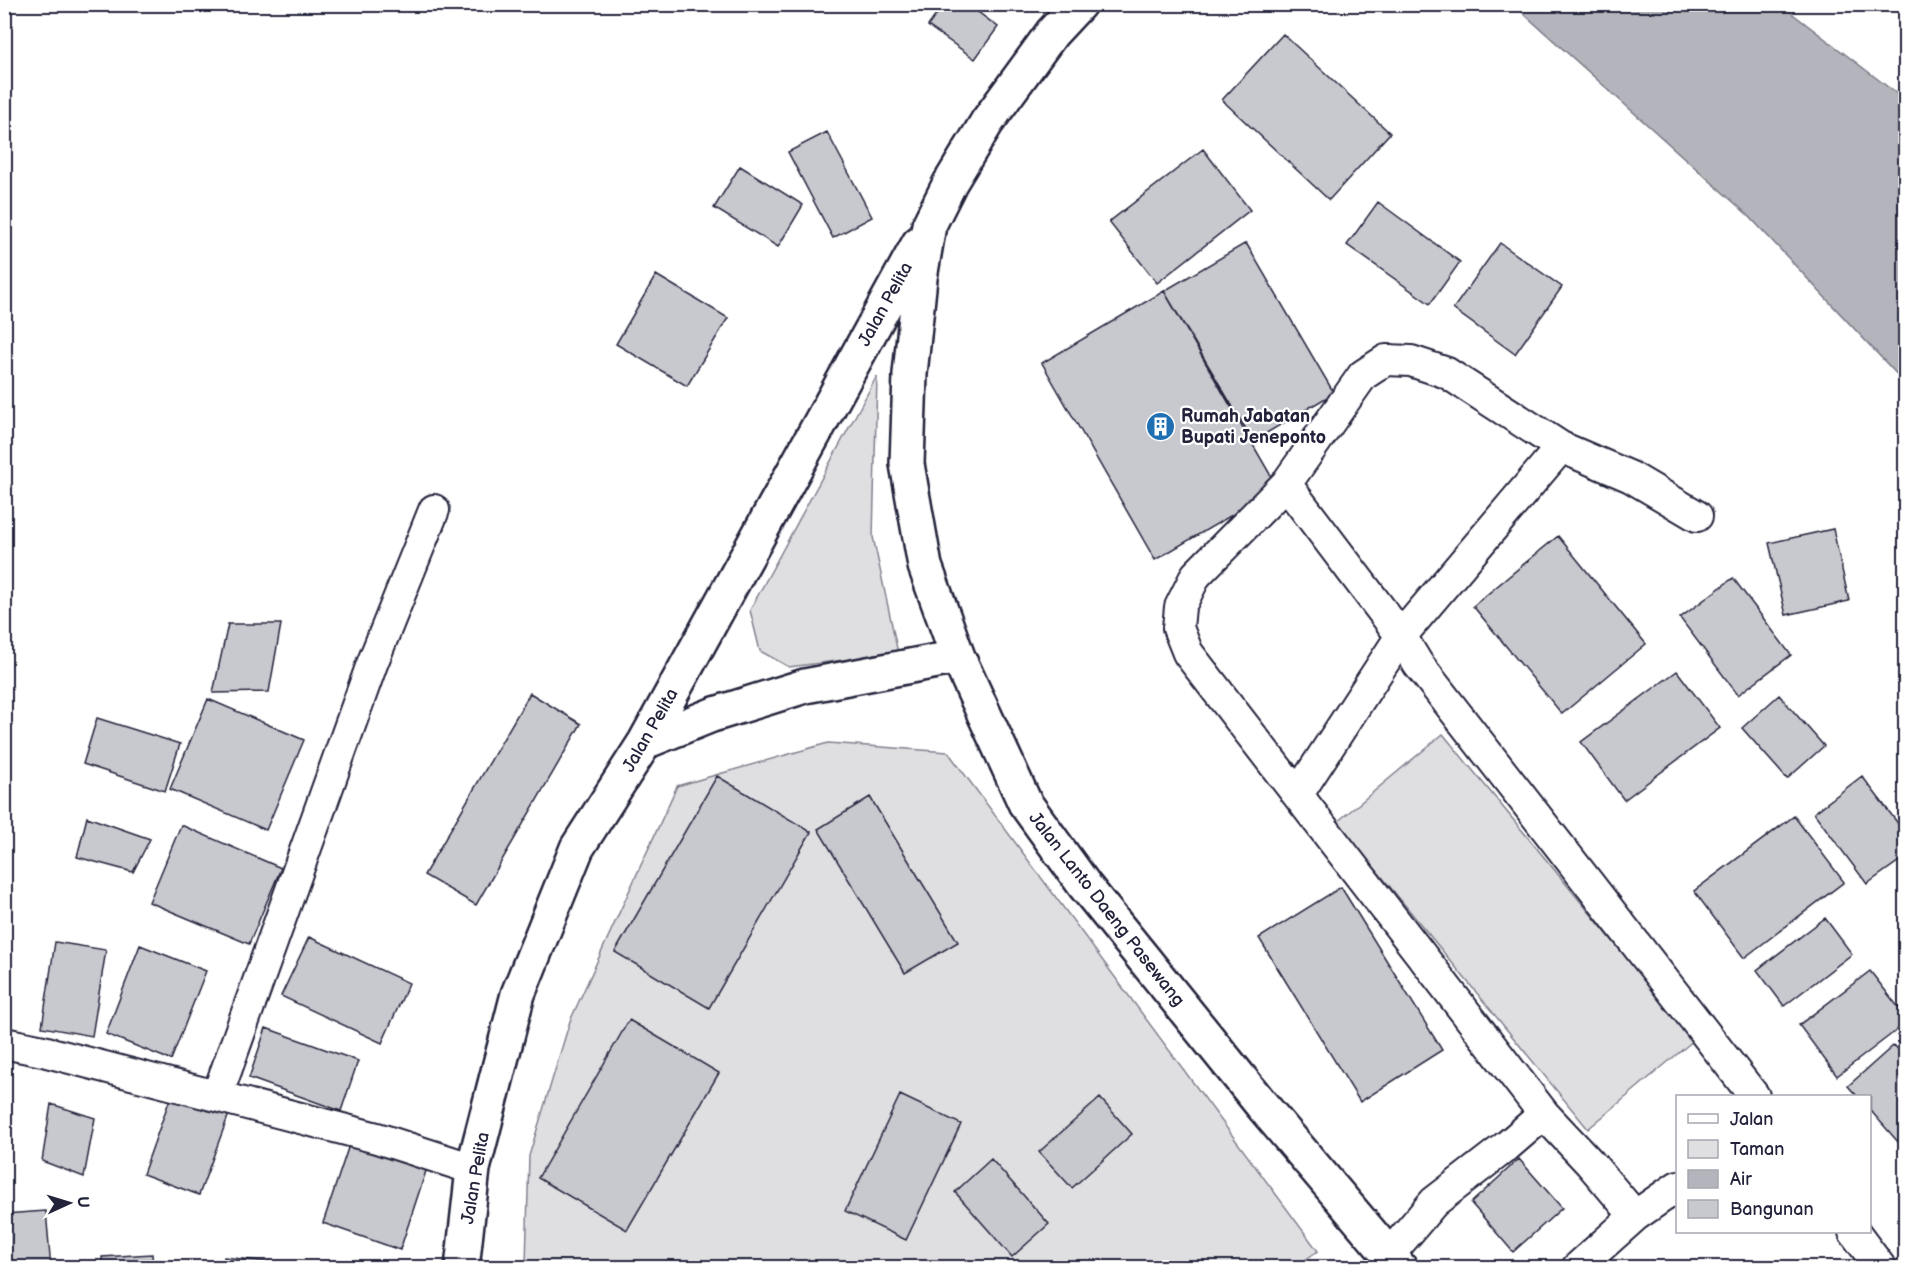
<svg xmlns="http://www.w3.org/2000/svg" width="1910" height="1272" font-family="'Balsamiq Sans',sans-serif">
  <style>
    .green { fill: #dfdfe2; stroke: #80808e; stroke-width: 1.5 }
    .water { fill: #b4b4bc; stroke: #7a7a88; stroke-width: 1.5 }
    .building { fill: #c8c8cf; stroke: #22223b; stroke-width: 1.5 }
    .lines { fill: none; stroke-linecap: round; stroke-linejoin: round }
    .minor-casing { stroke: #22223b; stroke-width: 34 }
    .trunk-casing { stroke: #22223b; stroke-width: 38 }
    .minor { stroke: #fff; stroke-width: 30 }
    .trunk { stroke: #fff; stroke-width: 33 }
    .labels { text-anchor: middle; stroke-width: 4.5; stroke-linejoin: round; paint-order: stroke }
    .street-label { font-size: 18px; fill: #22223b; stroke: #fff }
    .poi-label { font-size: 18px; font-weight: bold; fill: #22223b; stroke: #fff; text-anchor: start }
  </style>
  <rect width="100%" height="100%" fill="#fff"/>
  <filter id="ink" filterUnits="userSpaceOnUse"><feTurbulence type="fractalNoise" baseFrequency=".0167" numOctaves="2"/><feDisplacementMap in="SourceGraphic" scale="12" xChannelSelector="R" yChannelSelector="G"/><feConvolveMatrix kernelMatrix="1 2 1 2 8 2 1 2 1" color-interpolation-filters="sRGB"/></filter>
  <g filter="url(#ink)">
    <path class="green" d="M877 376 873 537 898 653 789 667 760 651 750 610Z
      M1443 734 1694 1040 1588 1129 1337 822Z
      M828 743 948 752 1318 1251 1293 1268H528L526 1264 529 1156 570 1021 677 786Z"/>
    <path class="water" d="M1514 5H1781L1905 100V383L1749 216Z"/>
    <path class="building" d="M944 4H967L998 27 975 59 928 26Z
      M1283 34 1390 133 1329 200 1222 100Z
      M827 132 872 217 833 238 788 152Z
      M1203 149 1250 210 1157 283 1109 222Z
      M740 166 803 205 778 247 714 208Z
      M1378 202 1460 262 1430 304 1347 245Z
      M1246 243 1334 393 1253 441 1164 291Z
      M1500 243 1562 287 1515 354 1453 309Z
      M656 275 728 318 687 386 616 344Z
      M1164 291 1278 488 1155 560 1042 363Z
      M1833 529 1849 601 1786 615 1769 543Z
      M1558 536 1646 644 1562 714 1473 606Z
      M1733 578 1791 655 1738 695 1680 618Z
      M228 624H281L269 692 213 693Z
      M1677 671 1720 728 1624 800 1581 742Z
      M530 693 581 724 476 905 424 875Z
      M1779 695 1824 746 1787 779 1742 728Z
      M208 699 304 740 266 830 170 789Z
      M97 718 180 744 165 791 83 764Z
      M717 776 811 832 709 1008 615 952Z
      M1862 776 1906 834V856L1867 884 1814 813Z
      M870 797 958 942 905 973 818 829Z
      M1794 816 1844 882 1744 958 1694 891Z
      M87 817 150 839 133 872 77 857Z
      M181 825 281 868 249 944 149 902Z
      M1341 887 1442 1050 1360 1102 1259 938Z
      M1825 918 1852 954 1784 1006 1757 970Z
      M309 937 409 983 382 1043 281 996Z
      M55 942 106 950 92 1036 42 1027Z
      M140 945 206 971 171 1060 106 1034Z
      M1870 971 1906 1017V1023L1837 1076 1799 1025Z
      M629 1020 719 1073 627 1230 538 1178Z
      M266 1028 358 1061 341 1111 249 1078Z
      M1894 1045 1906 1058V1137L1899 1143 1870 1110V1096H1857L1848 1086Z
      M172 1093 229 1114 199 1195 143 1174Z
      M900 1095 961 1124 906 1240 845 1211Z
      M1100 1098 1132 1134 1072 1188 1039 1152Z
      M51 1104 95 1118 84 1177 42 1161Z
      M351 1139 428 1165 400 1250 323 1223Z
      M991 1159 1049 1224 1012 1257 955 1192Z
      M1519 1159 1562 1208 1513 1252 1471 1203Z
      M46 1211 51 1268H4V1214Z
      M152 1254 153 1268H103L102 1257Z
      M224 1257 288 1264V1268H223Z"/>
    <g class="lines">
      <defs>
        <path id="minor" d="M1286 484 1196 575 1180 607 1178 628 1188 653 1544 1114 1590 1163 1635 1216 1678 1186
          M1697 516 1631 477 1561 447 1447 373 1411 361 1386 360 1363 375 1286 484 1401 636 1418 664 1754 1096
          M1298 794 1401 636 1561 447
          M4 1043 43 1051 377 1138 473 1169
          M217 1096 372 664 434 510
          M1854 1232 1881 1268
          M1389 1255 1434 1202 1508 1145 1544 1114
          M1577 1268 1635 1216"/>
        <path id="trunk" d="M1079 4 1052 33 987 122 950 183 929 225 920 278 910 374 907 464 925 566 958 657 1025 803 1085 886 1261 1104 1400 1268
          M645 742 712 715 805 686 958 657
          M462 1268 473 1169 518 994 577 848 645 742 919 243"/>
      </defs>
      <use href="#minor" class="minor-casing"/>
      <use href="#trunk" class="trunk-casing"/>
      <use href="#minor" class="minor"/>
      <use href="#trunk" class="trunk"/>
    </g>
  </g>
  <defs>
    <symbol id="building-disc" viewBox="-11 -11 22 22"><circle r="9.5" fill="#1f6fb2" stroke="#fff"/><path d="M-4-6H4V6H1V3H-1V6H-4ZM-2.5-4.3h1.7v1.8h-1.7ZM.8-4.3h1.7v1.8H.8ZM-2.5-1h1.7V.8h-1.7ZM.8-1h1.7V.8H.8Z" fill="#fff"/></symbol>
  </defs>
  <g fill-rule="evenodd">
    <use href="#building-disc" x="1144" y="410" width="33" height="33"/>
  </g>
  <g class="labels">
    <g class="street-label">
      <text transform="translate(885 304) rotate(-61)" y="6">Jalan Pelita</text>
      <text transform="translate(650 730) rotate(-60)" y="6">Jalan Pelita</text>
      <text transform="translate(1107 909) rotate(52)" y="6">Jalan Lanto Daeng Pasewang</text>
      <text transform="translate(475 1178) rotate(-80)" y="6">Jalan Pelita</text>
    </g>
    <g class="poi-label">
      <text x="1181" y="422">Rumah Jabatan<tspan x="1181" dy="21">Bupati Jeneponto</tspan></text>
    </g>
  </g>
  <rect width="1910" height="1272" fill="none" stroke="#fff" stroke-width="24"/>
  <rect x="12" y="12" width="1886" height="1248" fill="none" stroke="#22223b" stroke-width="2" filter="url(#ink)"/>
  <rect x="1676" y="1095" width="195" height="138" fill="#ffffff" stroke="#a7a7b1" stroke-width="1.5"/>
  <rect x="1688" y="1114" width="30" height="9" fill="#ffffff" stroke="#a7a7b1" stroke-width="1.5"/>
  <text x="1730" y="1125" font-size="18" fill="#22223b">Jalan</text>
  <rect x="1688" y="1140" width="30" height="18" fill="#dfdfe2" stroke="#a7a7b1" stroke-width="1.5"/>
  <text x="1730" y="1155" font-size="18" fill="#22223b">Taman</text>
  <rect x="1688" y="1170" width="30" height="18" fill="#b4b4bc" stroke="#a7a7b1" stroke-width="1.5"/>
  <text x="1730" y="1185" font-size="18" fill="#22223b">Air</text>
  <rect x="1688" y="1200" width="30" height="18" fill="#c8c8cf" stroke="#a7a7b1" stroke-width="1.5"/>
  <text x="1730" y="1215" font-size="18" fill="#22223b">Bangunan</text>
  <g transform="translate(69 1203) rotate(86)" stroke="#ffffff" stroke-width="4.5" paint-order="stroke">
  <path d="M0-4.5L10 22L0 15L-10 22Z" fill="#22223b"/>
  <text y="-9" font-size="16" font-weight="bold" text-anchor="middle" fill="#22223b">U</text>
  </g>
</svg>
